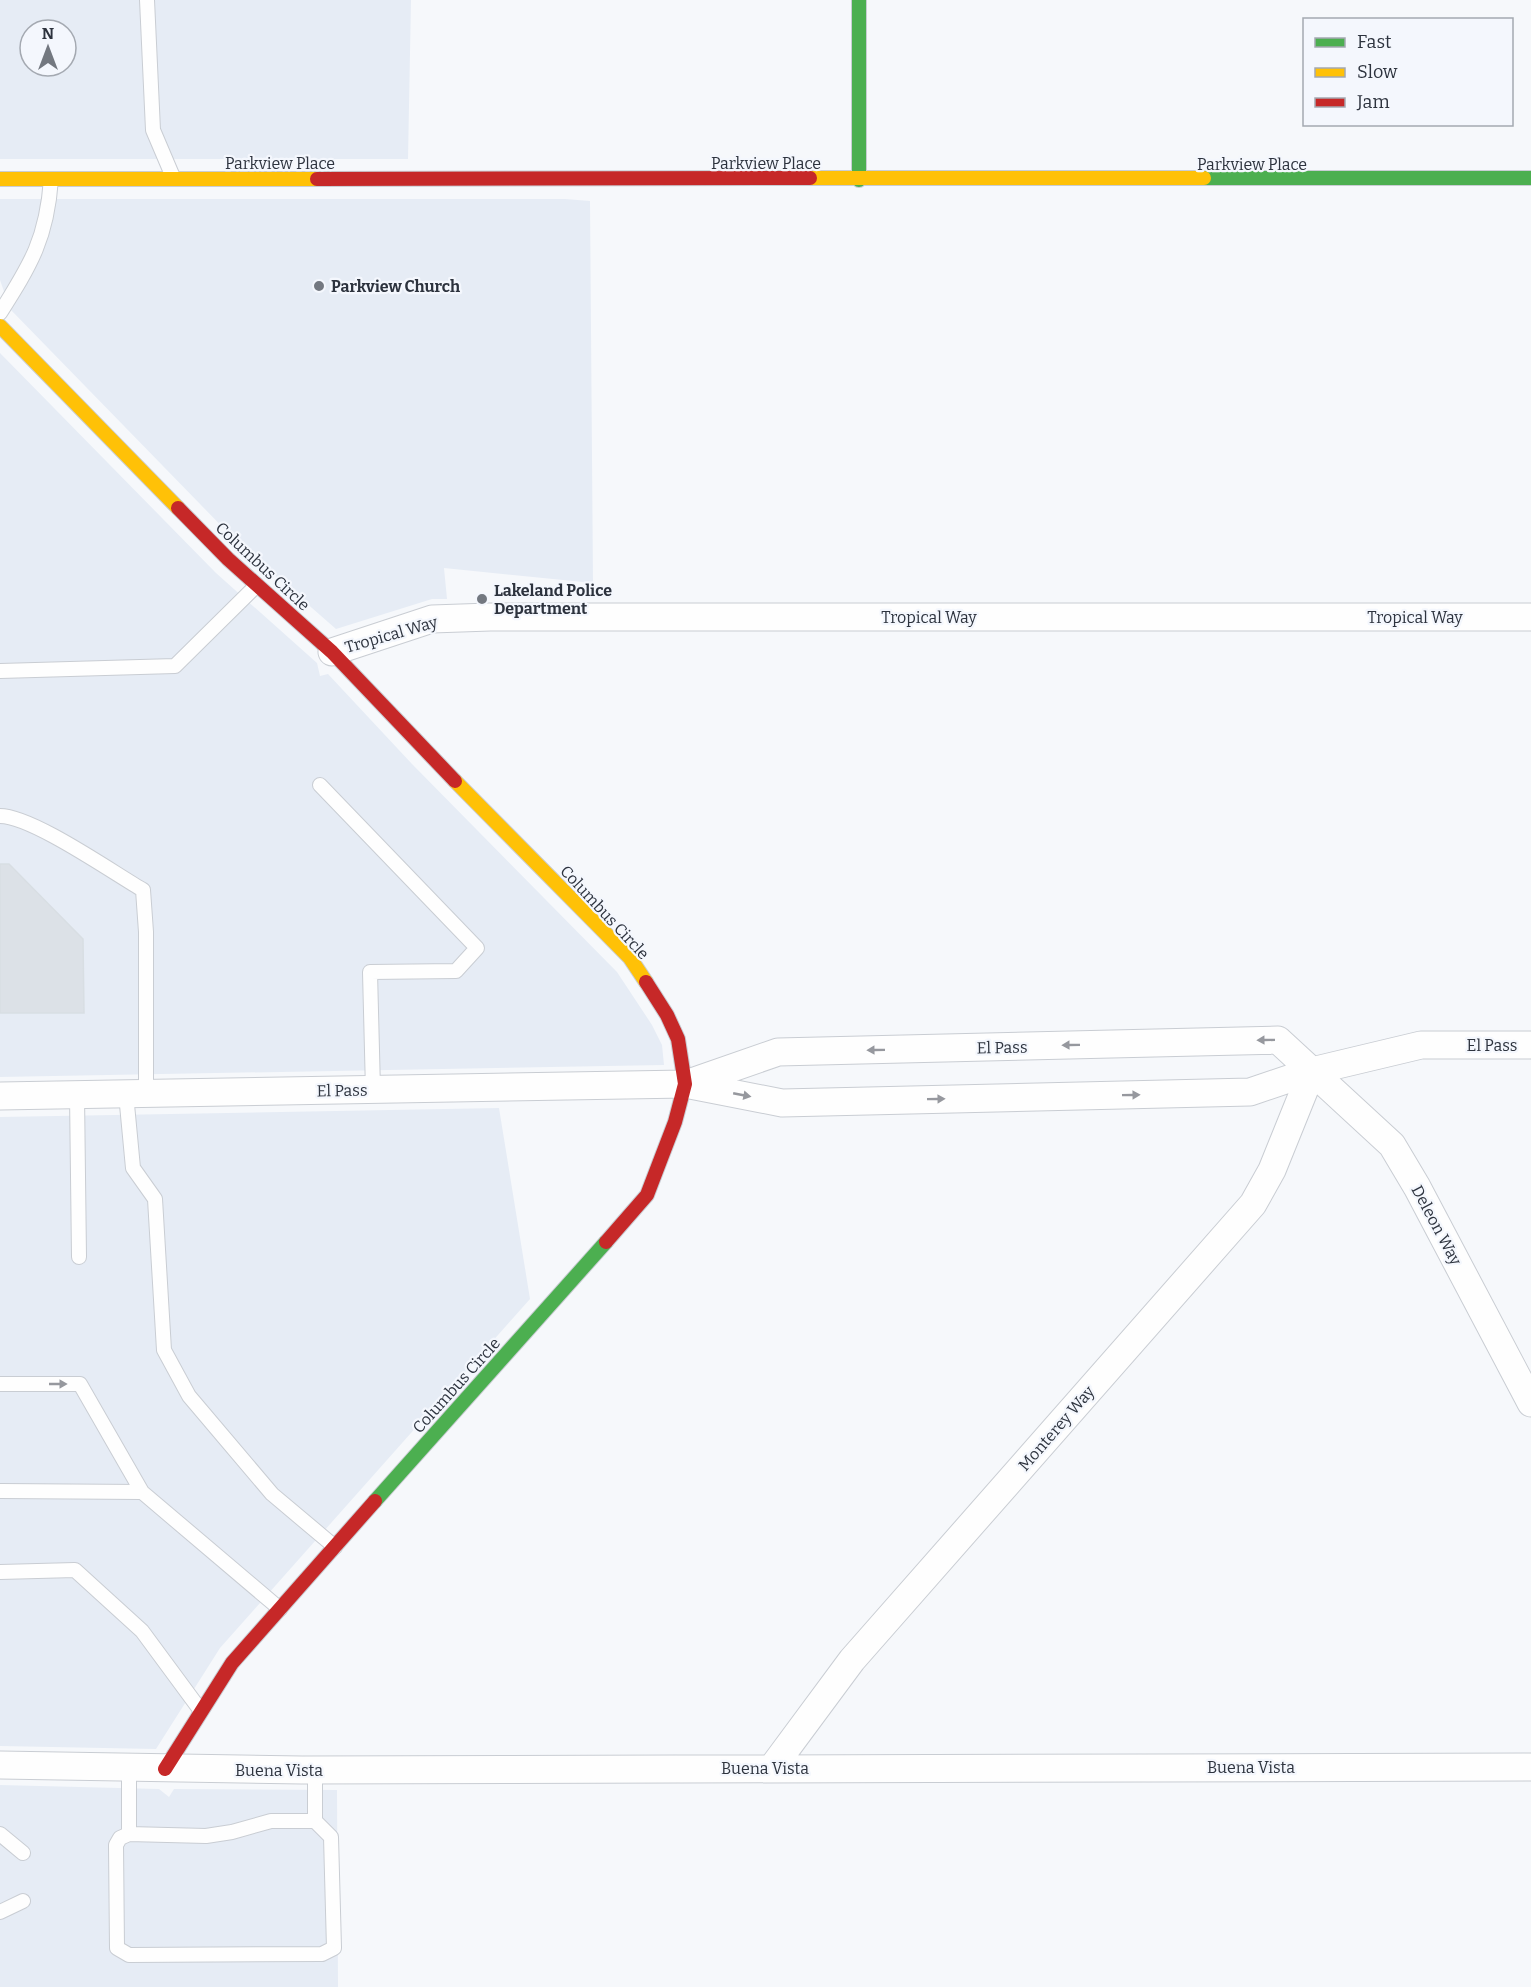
<svg xmlns="http://www.w3.org/2000/svg" width="1531" height="1987" font-family="Bitter,serif">
  <style>
    .built { fill: #e6ecf5; fill-rule: evenodd }
    .building { fill: #dce1e7; stroke: #d8dee3; stroke-width: 1.5 }
    .lines { fill: none; stroke-linecap: round; stroke-linejoin: round }
    .lane-casing { stroke: #c9cdd3; stroke-width: 16 }
    .street-casing { stroke: #c9cdd3; stroke-width: 29 }
    .fast-casing { stroke: #c9cdd3; stroke-width: 16 }
    .slow-casing { stroke: #c9cdd3; stroke-width: 16 }
    .jam-casing { stroke: #c9cdd3; stroke-width: 16 }
    .lane { stroke: #fefefe; stroke-width: 14 }
    .street { stroke: #fefefe; stroke-width: 27 }
    .fast { stroke: #4caf50; stroke-width: 14 }
    .slow { stroke: #ffc107; stroke-width: 14 }
    .jam { stroke: #c62828; stroke-width: 14 }
    .oneway { fill: #96989e }
    .poi-dot { fill: #737880; stroke: #f4f7fd; stroke-width: 2 }
    .labels { text-anchor: middle; stroke-width: 4.5; stroke-linejoin: round; paint-order: stroke }
    .street-label { font-size: 16px; fill: #2d333e; stroke: #f4f7fd }
    .poi-label { font-size: 16px; font-weight: bold; fill: #2d333e; stroke: #f4f7fd; text-anchor: start }
  </style>
  <rect width="100%" height="100%" fill="#f6f8fb"/>
  <path class="built" d="M0 0H411L408 159H0ZM30 30H66V66H30Z
    M0 199H565L590 201 593 583 444 568 447 599H432L336 629 239 544 10 309 0 280Z
    M0 353 216 573 317 663 320 676 328 674 412 764 617 972 652 1025 662 1045 664 1065 0 1077Z
    M499 1108 530 1299 220 1648 156 1749 0 1746V1117Z
    M0 1785 159 1789 169 1797 174 1789 337 1790 338 1987H0Z"/>
  <path class="building" d="M0 864H9L83 939 84 1013H0Z"/>
  <g class="lines">
    <defs>
      <path id="lane" d="M147 0 153 130 173 177
        M0 313C31 264 47 238 51 179
        M0 671 175 666 257 585
        M320 785 477 948 456 971 370 972 373 1090
        M0 816C32 816 112 872 143 890L146 932V1094
        M126 1094 133 1168 155 1199 164 1350 189 1396 272 1494 335 1547
        M77 1095 79 1257
        M0 1384H80L142 1492
        M0 1491 142 1492 280 1609
        M0 1572 75 1570 142 1631 201 1711
        M129 1769V1834L120 1838 116 1845 117 1948 129 1955 322 1954 334 1948 331 1837 315 1821V1770
        M0 1834 23 1853
        M129 1834 206 1836 232 1832 271 1821H315
        M0 1912 23 1901"/>
      <path id="street" d="M332 652 432 619 490 617H1531
        M686 1084 778 1052 1278 1040 1392 1145 1417 1187 1531 1403
        M0 1096 685 1084 782 1103 1250 1092 1312 1071 1421 1045H1531
        M0 1765 302 1770 1531 1767
        M772 1768 852 1660 1253 1204 1272 1170 1312 1071"/>
      <path id="fast" d="M859 0V180
        M1204 178H1531
        M375 1501 606 1242"/>
      <path id="slow" d="M810 178H1204
        M0 179H317
        M0 326 178 508
        M455 781 630 958 646 982"/>
      <path id="jam" d="M317 179 810 178
        M178 508 228 559 332 652 455 781
        M606 1242 647 1195 675 1122 685 1084 678 1039 667 1015 646 982
        M165 1769 232 1663 375 1501"/>
    </defs>
    <use href="#lane" class="lane-casing"/>
    <use href="#street" class="street-casing"/>
    <use href="#fast" class="fast-casing"/>
    <use href="#slow" class="slow-casing"/>
    <use href="#jam" class="jam-casing"/>
    <use href="#lane" class="lane"/>
    <use href="#street" class="street"/>
    <use href="#fast" class="fast"/>
    <use href="#slow" class="slow"/>
    <use href="#jam" class="jam"/>
  </g>
  <defs><path id="oneway-solid" d="M-6-.8H1V-3.2L6.5 0L1 3.2V.8H-6Z" transform="scale(1.5)"/></defs>
  <g class="oneway">
    <use href="#oneway-solid" transform="translate(1266 1040) rotate(179)"/>
    <use href="#oneway-solid" transform="translate(1071 1045) rotate(179)"/>
    <use href="#oneway-solid" transform="translate(876 1050) rotate(179)"/>
    <use href="#oneway-solid" transform="translate(742 1095) rotate(11)"/>
    <use href="#oneway-solid" transform="translate(1131 1095) rotate(-1)"/>
    <use href="#oneway-solid" transform="translate(936 1099) rotate(-1)"/>
    <use href="#oneway-solid" transform="translate(58 1384)"/>
  </g>
  <g class="poi-dot">
    <circle cx="319" cy="286" r="6"/>
    <circle cx="482" cy="599" r="6"/>
  </g>
  <g class="labels">
    <g class="street-label">
      <text x="280" y="169">Parkview Place</text>
      <text x="766" y="169">Parkview Place</text>
      <text x="1252" y="170">Parkview Place</text>
      <text transform="translate(263 566) rotate(43)" y="6">Columbus Circle</text>
      <text x="929" y="623">Tropical Way</text>
      <text x="1415" y="623">Tropical Way</text>
      <text transform="translate(391 634) rotate(-16)" y="6">Tropical Way</text>
      <text transform="translate(605 912) rotate(47)" y="6">Columbus Circle</text>
      <text x="1492" y="1051">El Pass</text>
      <text transform="translate(1002 1047) rotate(-1)" y="6">El Pass</text>
      <text transform="translate(342 1090) rotate(-1)" y="6">El Pass</text>
      <text transform="translate(1437 1225) rotate(62)" y="6">Deleon Way</text>
      <text transform="translate(456 1385) rotate(-48)" y="6">Columbus Circle</text>
      <text transform="translate(1056 1428) rotate(-49)" y="6">Monterey Way</text>
      <text x="1251" y="1773">Buena Vista</text>
      <text x="765" y="1774">Buena Vista</text>
      <text x="279" y="1776">Buena Vista</text>
    </g>
    <g class="poi-label">
      <text x="331" y="292">Parkview Church</text>
      <text x="494" y="596">Lakeland Police<tspan x="494" dy="18">Department</tspan></text>
    </g>
  </g>
  <rect x="1303" y="18" width="210" height="108" fill="#f4f7fd" stroke="#a4a9b1" stroke-width="1.5"/>
  <rect x="1315" y="38" width="30" height="9" fill="#4caf50" stroke="#a4a9b1" stroke-width="1.5"/>
  <text x="1357" y="48" font-size="18" fill="#2d333e">Fast</text>
  <rect x="1315" y="68" width="30" height="9" fill="#ffc107" stroke="#a4a9b1" stroke-width="1.5"/>
  <text x="1357" y="78" font-size="18" fill="#2d333e">Slow</text>
  <rect x="1315" y="98" width="30" height="9" fill="#c62828" stroke="#a4a9b1" stroke-width="1.5"/>
  <text x="1357" y="108" font-size="18" fill="#2d333e">Jam</text>
  <g transform="translate(48 48)"><circle r="28" fill="#f4f7fd" stroke="#a4a9b1" stroke-width="1.5"/>
  <path d="M0-4.5L10 22L0 15L-10 22Z" fill="#737880"/>
  <text y="-9" font-size="16" font-weight="bold" text-anchor="middle" fill="#2d333e">N</text>
  </g>
</svg>
